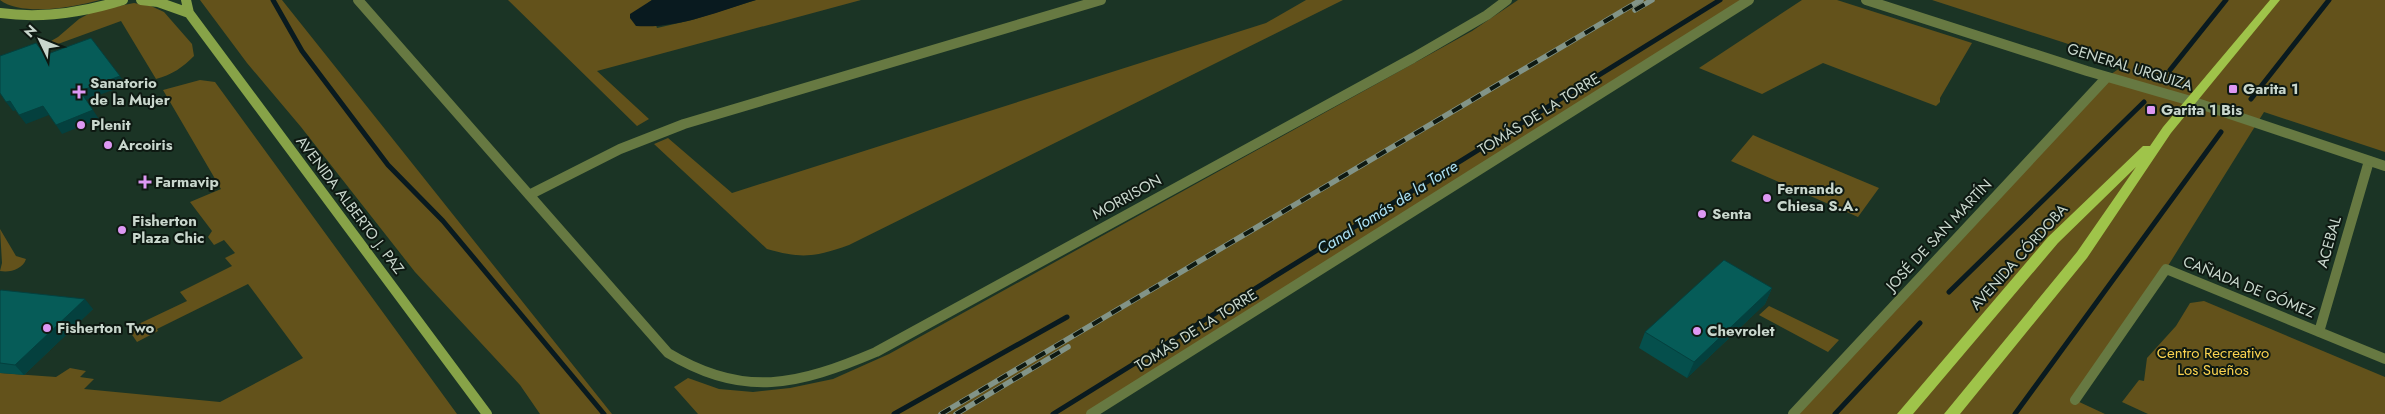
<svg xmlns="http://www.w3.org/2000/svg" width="2385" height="414" font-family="Jost,sans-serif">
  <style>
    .green { fill: #63521b }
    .water { fill: #091a1f }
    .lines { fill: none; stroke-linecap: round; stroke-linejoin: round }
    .stream { stroke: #091a1f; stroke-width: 5 }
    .minor { stroke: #677942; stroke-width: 10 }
    .tertiary { stroke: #677942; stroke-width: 10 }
    .secondary { stroke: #87a348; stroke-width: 10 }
    .primary { fill: #9fc44a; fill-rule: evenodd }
    .rail-casing { stroke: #829488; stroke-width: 5.5 }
    .rail { stroke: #0e1912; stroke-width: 4; stroke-dasharray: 11; stroke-linecap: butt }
    .wall { fill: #054f4c }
    .shaded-wall { fill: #04403e }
    .building { fill: #065c58; stroke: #04403e }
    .poi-dot { fill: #dd98f3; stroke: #0e1912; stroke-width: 2 }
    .labels { text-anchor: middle; stroke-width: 4; stroke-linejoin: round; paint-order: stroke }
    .street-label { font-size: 15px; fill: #c9d7cd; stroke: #0e1912 }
    .poi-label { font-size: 15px; font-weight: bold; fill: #c9d7cd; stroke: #0e1912; text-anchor: start }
    .park-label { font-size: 15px; fill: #fbd350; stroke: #0e1912 }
    .water-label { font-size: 16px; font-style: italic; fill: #ace1f4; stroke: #0e1912 }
  </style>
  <rect width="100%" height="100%" fill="#1b3425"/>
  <path class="green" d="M0 0H100C74 7 23 17 0 0Z
    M200 0H282L612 414H540L520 385 415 272 301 127 247 63Z
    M508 0H652L648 3 657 28 692 20 756 0H861L597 71 649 119 637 126Z
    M1306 0H1343L849 245C815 257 802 259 767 249L654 144 668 138 732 193 1266 23Z
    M1518 0H1749L1091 414H698L674 387 688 378 719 389 753 392 790 388 833 379 889 354 1472 31Z
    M1802 0H1837L1972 43 1940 98V102L1936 106 1823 63 1762 94 1699 68Z
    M1932 0H2385V152L2264 112 2166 269 2075 400 2105 414H1793L2107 77 2127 63Z
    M134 3 151 6 164 12 192 44 194 56C183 67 172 75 156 79L121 21 25 56 58 37 79 19 94 11Z
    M200 80 215 82 457 414H0V373L56 377 70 368 86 371 80 377 94 379 84 389 220 402 303 358 248 284 157 329 158 331 137 342 128 329 187 301 180 292 232 266 225 258 235 253 224 240 214 245 208 237 212 231 190 202 221 189 163 90Z
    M1753 135 1762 139 1879 188 1858 217 1731 161Z
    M0 229 16 256 26 259C23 269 10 273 0 271L2 263Z
    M2204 301 2385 377V414H2148L2122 402 2139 380 2144 381 2147 358 2176 326 2190 303Z
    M1769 306 1839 340 1828 352 1759 315Z"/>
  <path class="water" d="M652 0H756C717 12 677 29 636 26L630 18V14Z"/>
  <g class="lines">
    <path class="stream" d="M273 0 302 51 388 165 443 221 604 414
      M2170 70 2226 0
      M2251 99 2329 0
      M1949 292 2144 102
      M894 414 1067 317
      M1053 414 1720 0
      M1835 414 1920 323
      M2015 414 2221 132"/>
    <path class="minor" d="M358 0 668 353C744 399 798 385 876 352L1413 58 1487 15 1507 0
      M1866 0 2087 71 2191 101
      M529 195 620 149 684 124 1101 0
      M2319 332 2369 161
      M2075 400 2166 269 2385 359
      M1091 414 1749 0
      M1793 414 2107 77"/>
    <path class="tertiary" d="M2191 101 2385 166"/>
    <path class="secondary" d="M141 0 158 2 189 13
      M186 0 189 13 487 414
      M0 13C43 19 82 13 123 0"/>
    <path class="primary" d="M2270 0H2280L2171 133 2087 258 1960 414H1944L2077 252 2136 167 2058 243 1913 414H1897L2048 237 2143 146H2150L2163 127Z"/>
    <defs>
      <path id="rail" d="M1635 10 1652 0
        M941 414 1641 0
        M956 414 1068 347"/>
    </defs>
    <use href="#rail" class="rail-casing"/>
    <use href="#rail" class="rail"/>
  </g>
  <path class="wall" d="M1772 288 1765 304 1687 378 1639 348 1645 332Z
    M0 291 93 309 24 375 0 373Z"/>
  <path class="shaded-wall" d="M120 76 126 85 86 100 80 91Z
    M10 101 17 110 13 111 6 102Z
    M43 106 49 115 26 124 19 115Z
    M93 110 99 119 62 134 56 125Z
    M1772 288 1765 304 1687 378 1694 362Z
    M85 299 93 309 24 375 15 365Z"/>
  <path class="building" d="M91 38 120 76 80 91 93 110 56 125 43 106 19 115 10 101 6 102 0 93V56L36 43 45 55Z
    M1724 260 1772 288 1694 362 1645 332Z
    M1 290 85 299 15 365 0 363V291Z"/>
  <g class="poi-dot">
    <rect x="2228" y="84" width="10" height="10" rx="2.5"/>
    <path d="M76.5 84.5h5v5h5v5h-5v5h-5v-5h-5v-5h5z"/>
    <rect x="2146" y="105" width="10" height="10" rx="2.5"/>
    <circle cx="81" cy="125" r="5"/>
    <circle cx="108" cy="145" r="5"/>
    <path d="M142.5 174.5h5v5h5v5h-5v5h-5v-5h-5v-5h5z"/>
    <circle cx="1767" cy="198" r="5"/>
    <circle cx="1702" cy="214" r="5"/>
    <circle cx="122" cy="230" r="5"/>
    <circle cx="47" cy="328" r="5"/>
    <circle cx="1697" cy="331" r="5"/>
  </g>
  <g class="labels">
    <g class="street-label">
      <text transform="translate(2130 67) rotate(17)" y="5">GENERAL URQUIZA</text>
      <text transform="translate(1539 114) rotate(-32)" y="5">TOMÁS DE LA TORRE</text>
      <text transform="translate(1127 197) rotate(-29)" y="5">MORRISON</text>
      <text transform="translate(350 205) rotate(53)" y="5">AVENIDA ALBERTO J. PAZ</text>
      <text transform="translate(1939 235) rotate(-47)" y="5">JOSÉ DE SAN MARTÍN</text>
      <text transform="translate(2329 242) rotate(-74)" y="5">ACEBAL</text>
      <text transform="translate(2019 257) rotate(-48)" y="5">AVENIDA CÓRDOBA</text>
      <text transform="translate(2249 287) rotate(22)" y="5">CAÑADA DE GÓMEZ</text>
      <text transform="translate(1196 330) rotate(-32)" y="5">TOMÁS DE LA TORRE</text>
    </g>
    <g class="poi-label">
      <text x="90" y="88">Sanatorio<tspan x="90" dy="17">de la Mujer</tspan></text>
      <text x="2243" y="94">Garita 1</text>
      <text x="2161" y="115">Garita 1 Bis</text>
      <text x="91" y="130">Plenit</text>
      <text x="118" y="150">Arcoiris</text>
      <text x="155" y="187">Farmavip</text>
      <text x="1777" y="194">Fernando<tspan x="1777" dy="17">Chiesa S.A.</tspan></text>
      <text x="1712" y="219">Senta</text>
      <text x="132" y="226">Fisherton<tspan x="132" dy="17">Plaza Chic</tspan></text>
      <text x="57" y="333">Fisherton Two</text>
      <text x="1707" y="336">Chevrolet</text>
    </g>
    <g class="park-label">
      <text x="2213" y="358">Centro Recreativo<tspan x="2213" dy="17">Los Sueños</tspan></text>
    </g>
    <g class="water-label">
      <text transform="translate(1387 207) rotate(-32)" y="6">Canal Tomás de la Torre</text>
    </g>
  </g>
  <g transform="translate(40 40) rotate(313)" stroke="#0e1912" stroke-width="4" paint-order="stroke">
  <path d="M0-4L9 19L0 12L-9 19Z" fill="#c9d7cd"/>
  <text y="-8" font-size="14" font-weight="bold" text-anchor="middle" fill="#c9d7cd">N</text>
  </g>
</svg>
